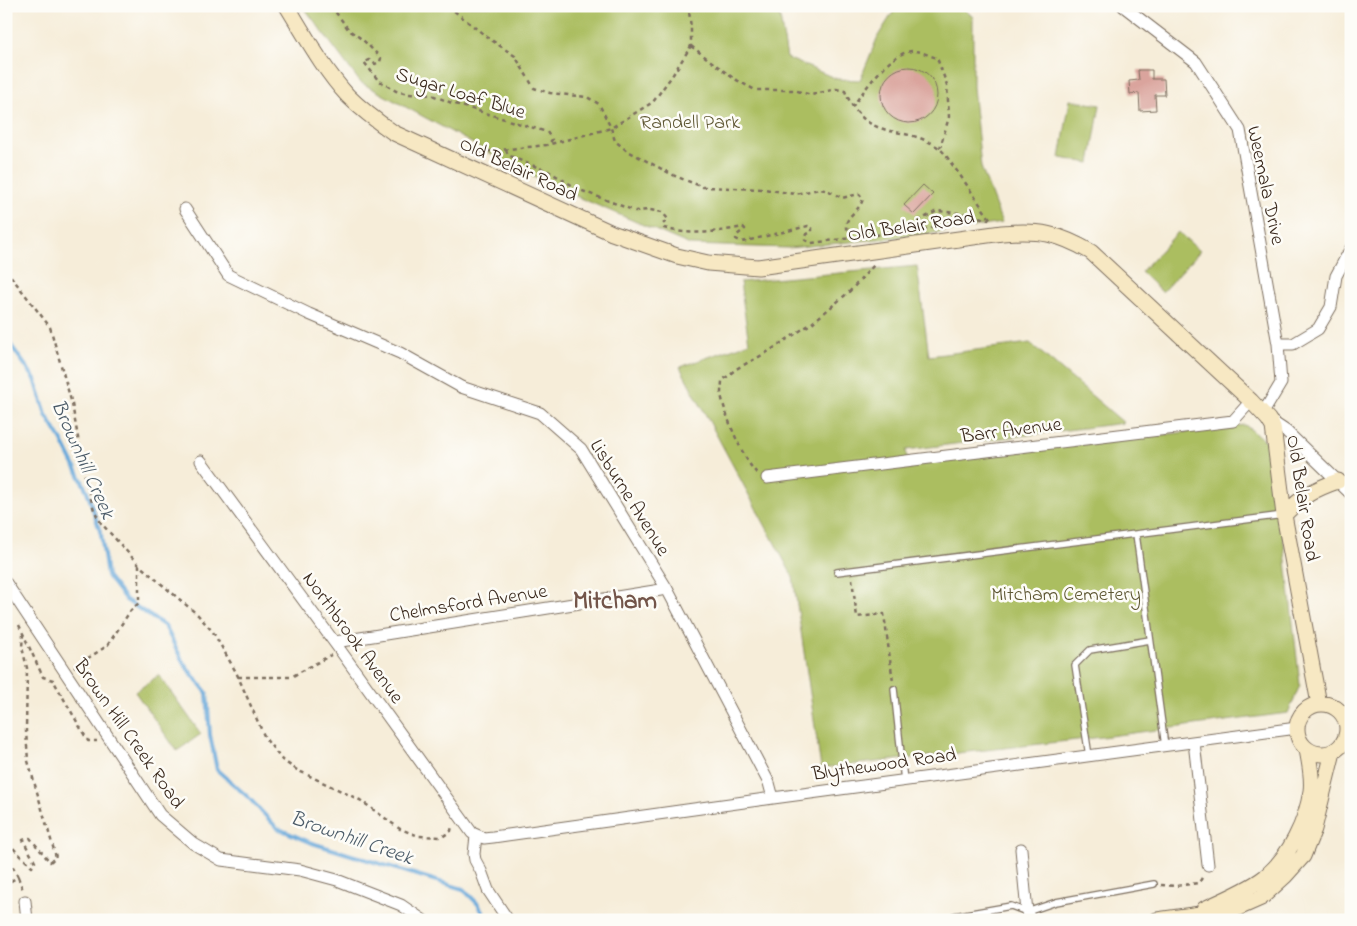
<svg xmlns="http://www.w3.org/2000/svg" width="1357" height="926" font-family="'Indie Flower',sans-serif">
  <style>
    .green { fill: #abbe61; stroke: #737440 }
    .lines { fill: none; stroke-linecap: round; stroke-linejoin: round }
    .stream { stroke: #66a7d9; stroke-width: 4 }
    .building { fill: #daa49d }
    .service-casing { stroke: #7c6e5f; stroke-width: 8 }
    .minor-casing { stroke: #7c6e5f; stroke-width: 13 }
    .secondary-casing { stroke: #7c6e5f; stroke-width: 17 }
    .path { stroke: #7c6e5f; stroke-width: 2.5; stroke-dasharray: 4 4; stroke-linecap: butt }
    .service { stroke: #fff; stroke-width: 5.5 }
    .minor { stroke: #fff; stroke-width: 11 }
    .secondary { stroke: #f7e8c3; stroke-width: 15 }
    .labels { text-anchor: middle; stroke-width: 5; stroke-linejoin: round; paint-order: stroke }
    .street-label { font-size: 20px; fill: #3b2a1e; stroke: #fdfcf7 }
    .park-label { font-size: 20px; fill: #5d5632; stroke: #fdfcf7 }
    .water-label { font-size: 21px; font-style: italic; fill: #4c5c69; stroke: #fdfcf7 }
    .district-label { font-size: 25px; font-weight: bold; fill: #73554a; stroke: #fdfcf7 }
  </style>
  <rect width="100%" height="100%" fill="#fdfcf7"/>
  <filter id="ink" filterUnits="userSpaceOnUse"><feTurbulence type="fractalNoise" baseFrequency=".02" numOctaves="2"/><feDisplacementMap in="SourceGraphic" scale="10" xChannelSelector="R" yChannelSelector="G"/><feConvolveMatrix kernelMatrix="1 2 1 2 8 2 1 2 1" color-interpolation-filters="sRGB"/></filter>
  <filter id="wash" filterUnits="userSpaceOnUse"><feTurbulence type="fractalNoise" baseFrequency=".0096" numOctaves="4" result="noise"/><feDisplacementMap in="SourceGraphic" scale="20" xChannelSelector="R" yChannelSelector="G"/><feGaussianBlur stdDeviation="1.12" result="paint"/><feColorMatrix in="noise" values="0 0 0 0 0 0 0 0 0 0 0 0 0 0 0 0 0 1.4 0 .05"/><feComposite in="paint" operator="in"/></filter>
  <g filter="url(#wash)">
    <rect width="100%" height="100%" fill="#f6edd9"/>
    <path class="green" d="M303 6H778L787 58 837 79 860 80 878 36 897 6H961L973 17V87L981 167 1002 223 920 235 789 248 690 245 543 182 360 82Z
      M1070 100 1100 105 1090 163 1060 158Z
      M1178 232 1200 251 1162 292 1141 272Z
      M917 266 929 356 1030 343 1124 423 906 450 908 465 1245 425 1268 443 1281 517 1300 685 1288 713 1086 739 821 768 793 577 680 367 749 343 740 282Z
      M159 675 201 734 177 751 135 692Z"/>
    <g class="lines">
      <path class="stream" d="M6 289 10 344 35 379 46 415 62 441 87 491 101 534 107 576 126 600 165 626 184 664 207 693 210 735 217 770 248 797 277 828 312 843 463 889 478 904 487 920"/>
    </g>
    <g id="blocks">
      <path class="building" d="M881 95a28 28 0 1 1 56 0a28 28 0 1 1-56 0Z
        M1138 70H1152V79H1164L1165 95H1155L1156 110 1140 111 1139 93 1130 94 1129 81 1139 80Z
        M923 185 933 194 914 214 904 205Z"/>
    </g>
  </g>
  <g filter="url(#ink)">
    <use href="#blocks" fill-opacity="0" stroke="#7c6e5f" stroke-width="1"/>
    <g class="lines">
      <defs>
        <path id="service" d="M1136 534 1165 746
          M837 572 1284 515
          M894 689 904 781
          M1089 756 1075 665 1090 650 1150 640
          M951 920 954 916 1011 906 1027 912 1056 902 1154 884"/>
        <path id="minor" d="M1123 6 1196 62 1240 130 1278 344 1281 383 1263 413
          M185 209 228 275 309 314 400 353 461 387 540 413 581 449 667 589 769 783 773 798
          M1278 344H1293L1318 329 1331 307 1336 276 1351 248
          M1268 419 1286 431 1351 494
          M201 461 340 650 472 833 484 838 493 837 773 798 1297 728
          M767 478 1233 421 1251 401
          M6 583 160 815 194 844 221 860 300 870 337 880 401 905 423 920
          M335 642 667 589
          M1194 742 1208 865
          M476 836 474 854 475 860 481 871 488 890 508 920
          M1021 849 1027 912 1030 920
          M25 901 27 920"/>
        <path id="secondary" d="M287 6C306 37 324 70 348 96 362 110 378 122 394 133L612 233 677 256 708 263 758 267 1002 233C1040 230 1058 233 1091 252L1251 401 1268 419 1273 427 1284 515 1319 704
          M1284 515C1303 496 1312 490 1338 481
          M1297 729a25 25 0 1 1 50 0a25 25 0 1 1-50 0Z
          M1204 909C1222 901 1250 889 1265 877 1290 856 1306 822 1311 791 1313 777 1309 762 1307 749
          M1157 920 1236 909 1261 898 1285 876 1303 856 1314 829 1333 752"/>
      </defs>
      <use href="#service" class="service-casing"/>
      <use href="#minor" class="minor-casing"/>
      <use href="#secondary" class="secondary-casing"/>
      <path class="path" d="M331 6 349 30 363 40 381 58 380 62 375 64 369 60 364 62 378 80 396 91 408 94 432 95 452 103 547 132 552 140 549 143
        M448 6 487 37 515 56 534 88 550 93 587 97 599 104 611 128 615 141 626 150 675 176 703 187 764 189 795 194 820 189 829 191 842 198 859 194 863 198C861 211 845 215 846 228L866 234
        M691 46 733 78 755 90H794L811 95 836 89 845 91C867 145 903 122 939 148 944 152 948 158 951 163 965 181 977 201 991 220
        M852 107C865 90 890 51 914 51 921 51 930 56 937 58L947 85 949 117 940 148
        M506 150 508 155 526 163 548 171 580 190 635 211 650 210 662 212 668 219 663 224 664 228C689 236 718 232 743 227L745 229 737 235 736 239 742 242 808 226 812 227V232L807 234 805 240 811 243 932 228
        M472 153 547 145 611 128 653 102 672 76 691 46V28L689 11 687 6
        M918 221 937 211 968 214 989 220
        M6 270 50 327 72 404 85 477 94 510 101 523 139 565 198 615 213 632 236 672 265 738 282 760 297 770 360 800 400 829 419 836 442 837 451 831 452 826
        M757 473C744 462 723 411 721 393 721 389 722 385 722 381L736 369 766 353 812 323 849 292 875 264
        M852 579 857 617 884 614 893 682
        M19 625 43 677 53 680 88 741H97
        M74 667 107 646 131 610 139 603V565
        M238 677H291L331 655
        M6 849 12 847 32 867 35 862 23 840 30 838 50 862 56 857 28 761 26 731 27 668 22 647 23 635
        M6 852 18 877 11 881 6 879
        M18 877 23 890
        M1161 885 1176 886 1199 883 1203 876"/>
      <use href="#service" class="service"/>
      <use href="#minor" class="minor"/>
      <use href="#secondary" class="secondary"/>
    </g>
  </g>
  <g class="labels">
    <g class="street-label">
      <text transform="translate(461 92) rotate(17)" y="7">Sugar Loaf Blue</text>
      <text transform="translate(519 168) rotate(25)" y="7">Old Belair Road</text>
      <text transform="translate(1267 185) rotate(78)" y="7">Weemala Drive</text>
      <text transform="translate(911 225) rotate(-8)" y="7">Old Belair Road</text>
      <text transform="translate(1011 429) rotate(-7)" y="7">Barr Avenue</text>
      <text transform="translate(631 497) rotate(58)" y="7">Lisburne Avenue</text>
      <text transform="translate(1304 498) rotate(81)" y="7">Old Belair Road</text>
      <text transform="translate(468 602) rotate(-9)" y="7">Chelmsford Avenue</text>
      <text transform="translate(354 637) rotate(54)" y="7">Northbrook Avenue</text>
      <text transform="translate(130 733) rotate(55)" y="7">Brown Hill Creek Road</text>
      <text transform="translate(884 763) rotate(-8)" y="7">Blythewood Road</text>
    </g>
    <g class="park-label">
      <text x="690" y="128">Randell Park</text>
      <text x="1066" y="600">Mitcham Cemetery</text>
    </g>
    <g class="water-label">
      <text transform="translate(84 459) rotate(66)" y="7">Brownhill Creek</text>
      <text transform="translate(352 837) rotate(19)" y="7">Brownhill Creek</text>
    </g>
    <g class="district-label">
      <text x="615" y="608">Mitcham</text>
    </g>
  </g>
  <rect width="1357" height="926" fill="none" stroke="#fdfcf7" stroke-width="25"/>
</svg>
